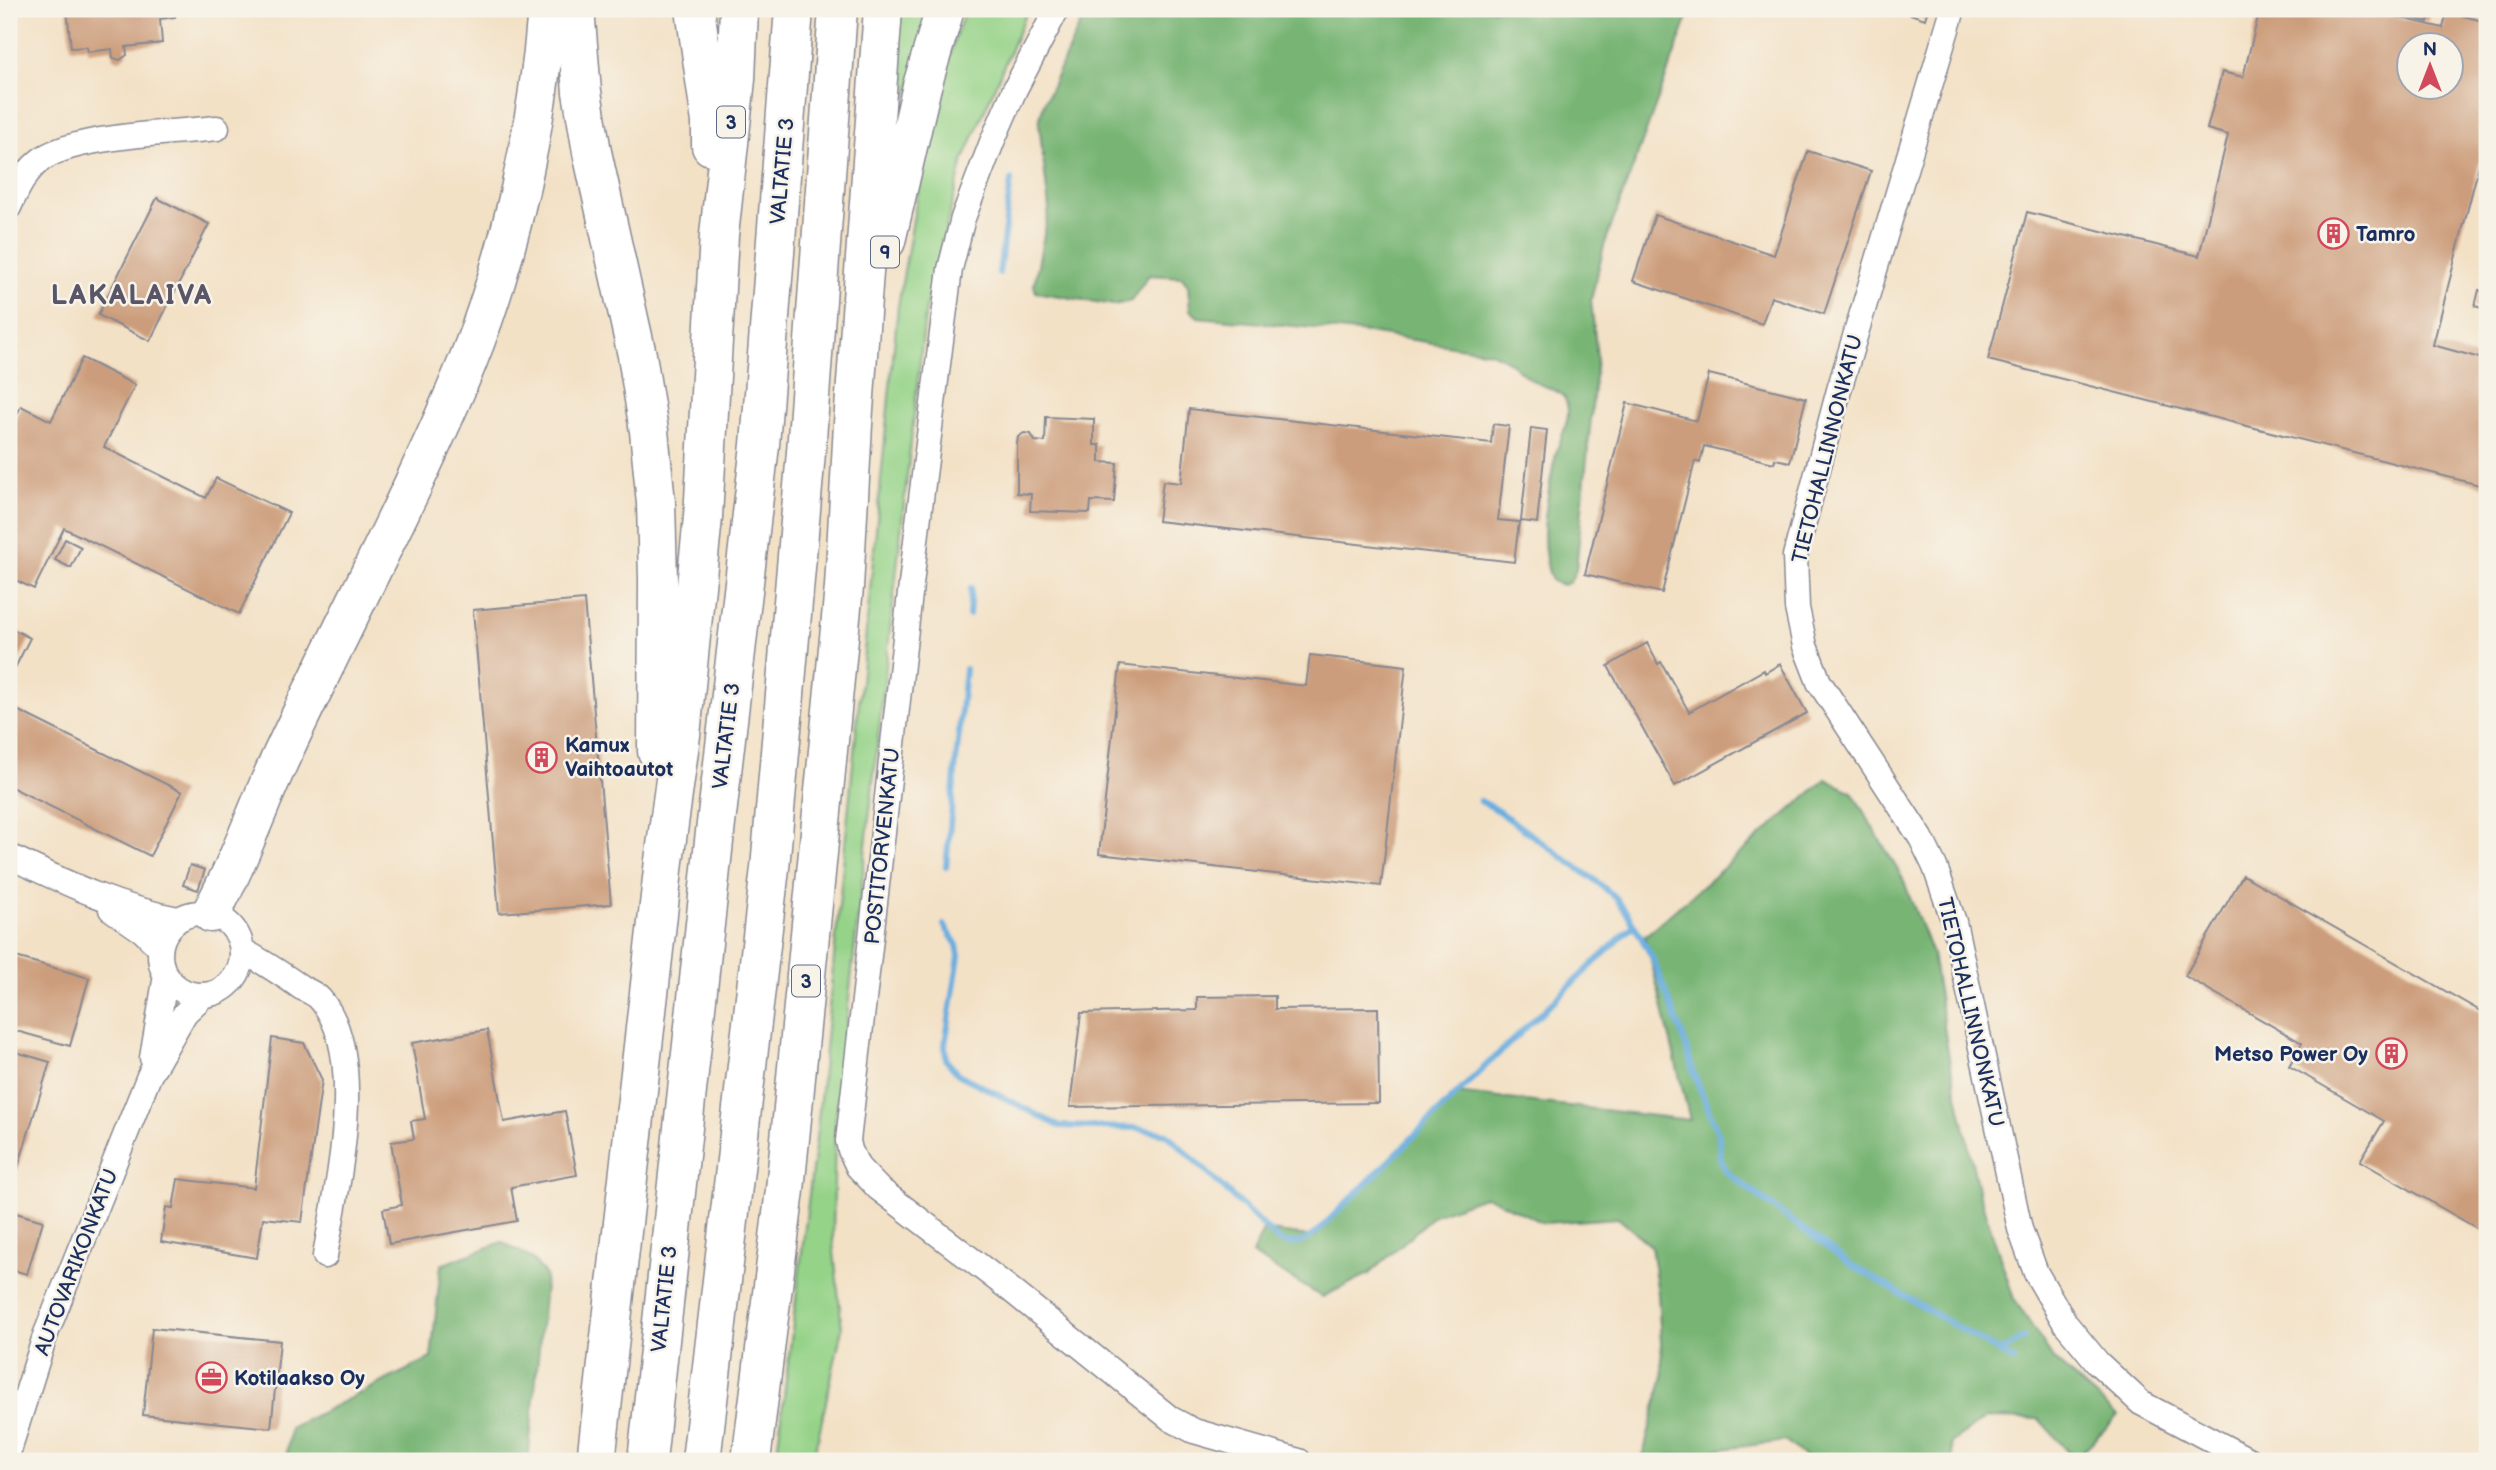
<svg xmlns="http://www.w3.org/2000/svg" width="2496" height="1470" font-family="'Balsamiq Sans',sans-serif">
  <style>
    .green { fill: #95d388; stroke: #588173; stroke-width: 2 }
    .forest { fill: #78b574; stroke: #4a7269; stroke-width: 2 }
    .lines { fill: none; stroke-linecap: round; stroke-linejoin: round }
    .stream { stroke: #6aaedf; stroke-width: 6 }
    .building { fill: #cc9d7c; fill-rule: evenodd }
    .minor-casing { stroke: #878892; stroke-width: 27 }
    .motorway-casing { stroke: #878892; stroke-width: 41 }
    .minor { stroke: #fff; stroke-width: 24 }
    .motorway { stroke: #fff; stroke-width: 38 }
    .labels { text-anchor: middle; stroke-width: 5; stroke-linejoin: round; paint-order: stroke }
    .shield { fill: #f7f3e8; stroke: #5d6a87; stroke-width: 2 }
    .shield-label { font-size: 19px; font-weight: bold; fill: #1b2f5e }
    .street-label { font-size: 21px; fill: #1b2f5e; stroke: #f7f3e8 }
    .poi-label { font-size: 21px; font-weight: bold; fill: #1b2f5e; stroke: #f7f3e8; text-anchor: start }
    .district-label { font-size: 28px; font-weight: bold; letter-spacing: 2px; fill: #595668; stroke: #f7f3e8 }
  </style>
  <rect width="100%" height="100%" fill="#f7f3e8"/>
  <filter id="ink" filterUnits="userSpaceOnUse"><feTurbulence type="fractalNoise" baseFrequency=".0143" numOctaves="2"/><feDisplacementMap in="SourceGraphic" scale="14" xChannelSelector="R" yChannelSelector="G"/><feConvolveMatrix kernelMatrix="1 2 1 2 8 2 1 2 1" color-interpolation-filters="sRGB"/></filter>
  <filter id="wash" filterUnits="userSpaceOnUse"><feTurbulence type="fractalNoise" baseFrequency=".00686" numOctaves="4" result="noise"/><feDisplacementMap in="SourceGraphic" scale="28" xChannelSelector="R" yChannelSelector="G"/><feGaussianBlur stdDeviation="1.57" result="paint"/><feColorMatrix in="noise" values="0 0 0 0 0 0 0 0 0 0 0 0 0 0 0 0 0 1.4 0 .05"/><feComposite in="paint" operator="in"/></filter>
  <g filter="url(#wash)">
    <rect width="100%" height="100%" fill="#f3e1c6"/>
    <path class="green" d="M899 9H930L906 103 892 100Z
      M966 9H1028L963 161 926 307 835 1124 833 1242 842 1329 813 1461H776L817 1130 898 306 931 117 958 29Z"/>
    <path class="forest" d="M1087 9H1691L1604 246 1591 300 1597 357 1576 570 1570 582 1563 585 1552 581C1536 543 1548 492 1556 453 1560 438 1573 417 1566 401 1560 388 1541 387 1530 379 1516 368 1507 358 1490 352L1369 333 1198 317 1190 310 1188 285 1182 277 1149 275 1131 301 1114 305 1036 292 1034 285 1036 275 1049 209 1039 123 1043 106Z
      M1826 779 1852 792 1903 879 1932 954 1950 1063 1979 1194 2014 1299 2054 1360 2118 1416 2075 1459 2039 1419 1986 1418 1951 1443 1953 1461H1810L1786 1441 1642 1459 1663 1376 1658 1294 1651 1246 1618 1218 1544 1223 1486 1196 1434 1215 1369 1274 1322 1297 1252 1254 1263 1230 1315 1237 1456 1093 1690 1120 1645 936Z
      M502 1242 531 1258 546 1275 528 1461H286L290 1428 431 1358 441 1265Z"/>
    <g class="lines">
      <path class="stream" d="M999 273 1011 180
        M969 615 971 588
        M1480 801 1494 808 1596 881 1616 898 1629 916 1652 957 1683 1037 1693 1071 1719 1136 1720 1158 1726 1172 1850 1264 2015 1361
        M946 867 965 669
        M944 925 957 945 959 956 945 1045 946 1060 958 1074 1059 1126 1137 1128 1167 1134 1277 1239C1294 1249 1304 1242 1318 1231L1476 1075 1634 925
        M1999 1352 2024 1338"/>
    </g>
    <g id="blocks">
      <path class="building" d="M67 9H174L175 17 160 19 162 43 126 47 127 55 120 60 113 58 112 49 88 52 87 47 71 48Z
        M1895 9H1928L1925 19Z
        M2260 9H2364L2443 28 2447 12 2487 22V134L2433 345 2487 360V487L1988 360 2027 212 2199 256 2228 135 2207 129 2222 72 2243 77ZM2408 46H2450V88H2408Z
        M2411 9 2430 13 2428 22 2409 17Z
        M1808 151 1871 171 1824 314 1771 297 1762 324 1633 281 1655 215 1774 255Z
        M157 198 209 224 150 341 98 315Z
        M2479 290 2487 293 2485 309 2475 306Z
        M82 358 135 385 104 447 206 498 216 478 289 513 239 614 64 528 34 589 9 577V507L11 502 9 501V430L21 406 51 421Z
        M1709 374 1806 398 1790 462 1775 459 1774 463 1704 446 1700 463 1695 461 1662 593 1585 574 1627 403 1697 421Z
        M1189 409 1491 443 1493 424 1509 426 1498 520 1519 522 1514 562 1158 521 1163 481 1181 483Z
        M1046 417 1094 419V445H1100V462L1117 463 1114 502 1091 501 1090 513 1030 511 1031 494 1017 493V444L1018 437 1024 433 1031 434 1035 441 1045 442Z
        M1531 428 1547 430 1537 523 1521 521Z
        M65 539 81 547 71 568 55 560Z
        M584 600 611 904 499 913 473 610Z
        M9 627 30 638 9 680Z
        M1647 643 1658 664 1661 662 1689 712 1764 670 1765 673 1780 664 1807 713 1675 786 1608 666Z
        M1310 655 1406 666 1381 886 1099 854 1120 665 1306 686Z
        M9 706 182 792 150 856 9 786Z
        M190 865 205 870 198 890 183 885Z
        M2243 875 2487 1015V1234L2360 1161 2384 1121 2289 1066 2302 1043 2185 976Z
        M9 955 89 978 70 1046 9 1029Z
        M1275 996V1009L1378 1008 1379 1103 1070 1107 1081 1013 1197 1010V997Z
        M487 1030 504 1122 565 1111 577 1175 511 1187 517 1221 389 1244 383 1209 402 1205 391 1142 414 1139 411 1121 425 1119 412 1043Z
        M272 1038 304 1043 322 1080 302 1222 263 1218 257 1258 161 1242 166 1207 173 1208 178 1179 254 1188Z
        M9 1050 50 1062 9 1197Z
        M9 1211 43 1221 27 1274 9 1269Z
        M152 1328 280 1341 271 1428 143 1415Z"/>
    </g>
  </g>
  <g filter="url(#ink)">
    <use href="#blocks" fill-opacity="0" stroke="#878892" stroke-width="2"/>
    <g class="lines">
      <defs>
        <path id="minor" d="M1057 9 1015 89 992 142 963 218 950 269 918 523 848 1141 850 1150 858 1167 878 1188 1011 1290 1171 1419 1194 1431 1299 1461
          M1953 9 1839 390 1795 556 1797 608 1805 646 1819 682 1921 838 1935 867 1954 922 2020 1229 2036 1273 2065 1323 2098 1363 2141 1403 2251 1461
          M9 207C16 192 24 174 38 162 69 135 174 133 217 128
          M9 856C66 883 115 907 178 919
          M111 909 143 931 160 948
          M160 954a41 41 0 1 1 82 0a41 41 0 1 1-82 0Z
          M243 951C264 962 283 975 302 988 308 991 316 994 320 999 369 1054 336 1190 325 1256
          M152 1058 166 975
          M9 1450 45 1336 149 1076 185 1013 204 995"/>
        <path id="motorway" d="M575 9 582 92 592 152 637 355 649 431 656 503 658 580 657 751
          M695 9 711 122V146
          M886 241 922 86 945 9
          M211 913C232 875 248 834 265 793 280 757 297 723 314 688 366 580 422 473 467 363 511 254 538 126 547 9
          M596 1461 664 861 681 735 703 517 719 235 736 79 739 9
          M647 1461 714 841 760 445 794 9
          M701 1461 770 868 806 452 838 9
          M751 1461 785 1190 844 587 853 424 883 9"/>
      </defs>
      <use href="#minor" class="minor-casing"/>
      <use href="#motorway" class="motorway-casing"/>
      <use href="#minor" class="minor"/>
      <use href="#motorway" class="motorway"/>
    </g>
  </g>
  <defs>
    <symbol id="building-ring" viewBox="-11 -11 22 22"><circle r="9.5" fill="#f7f3e8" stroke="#d1495b" stroke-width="1.5"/><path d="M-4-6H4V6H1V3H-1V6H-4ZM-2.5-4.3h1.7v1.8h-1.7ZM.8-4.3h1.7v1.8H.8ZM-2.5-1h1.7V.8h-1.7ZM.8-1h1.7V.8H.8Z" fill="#d1495b"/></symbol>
    <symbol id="office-ring" viewBox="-11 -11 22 22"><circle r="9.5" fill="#f7f3e8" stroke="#d1495b" stroke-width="1.5"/><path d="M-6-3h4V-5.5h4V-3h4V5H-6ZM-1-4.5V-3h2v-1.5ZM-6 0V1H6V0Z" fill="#d1495b"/></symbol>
  </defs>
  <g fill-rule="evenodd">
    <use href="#building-ring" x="2316" y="216" width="35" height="35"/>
    <use href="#building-ring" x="524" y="740" width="35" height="35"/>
    <use href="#building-ring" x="2374" y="1036" width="35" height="35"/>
    <use href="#office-ring" x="194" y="1360" width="35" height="35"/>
  </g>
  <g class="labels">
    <g class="shield">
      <rect x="717" y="106.5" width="28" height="31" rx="5"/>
      <rect x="871" y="236.5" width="28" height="31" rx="5"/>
      <rect x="792" y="965.5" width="28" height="31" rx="5"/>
    </g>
    <g class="shield-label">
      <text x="731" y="129">3</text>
      <text x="885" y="259">9</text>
      <text x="806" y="988">3</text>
    </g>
    <g class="street-label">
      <text transform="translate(782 171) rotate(-85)" y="7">VALTATIE 3</text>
      <text transform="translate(1827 449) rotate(-76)" y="7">TIETOHALLINNONKATU</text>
      <text transform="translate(726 736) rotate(-83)" y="7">VALTATIE 3</text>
      <text transform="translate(882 846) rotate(-84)" y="7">POSTITORVENKATU</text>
      <text transform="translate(1971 1012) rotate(77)" y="7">TIETOHALLINNONKATU</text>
      <text transform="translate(76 1262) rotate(-69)" y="7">AUTOVARIKONKATU</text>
      <text transform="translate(664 1299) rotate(-84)" y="7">VALTATIE 3</text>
    </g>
    <g class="poi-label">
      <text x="2356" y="241">Tamro</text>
      <text x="565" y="752">Kamux<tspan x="565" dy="24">Vaihtoautot</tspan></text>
      <text x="2368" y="1061" text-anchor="end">Metso Power Oy</text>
      <text x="234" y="1385">Kotilaakso Oy</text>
    </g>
    <g class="district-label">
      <text x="132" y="304">LAKALAIVA</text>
    </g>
  </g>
  <rect width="2496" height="1470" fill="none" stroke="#f7f3e8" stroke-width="35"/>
  <g transform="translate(2430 66)"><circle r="33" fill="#f7f3e8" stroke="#9fa5b1" stroke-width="2"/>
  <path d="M0-5L12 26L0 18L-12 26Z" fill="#d1495b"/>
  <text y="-10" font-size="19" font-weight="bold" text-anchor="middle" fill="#1b2f5e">N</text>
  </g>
</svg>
